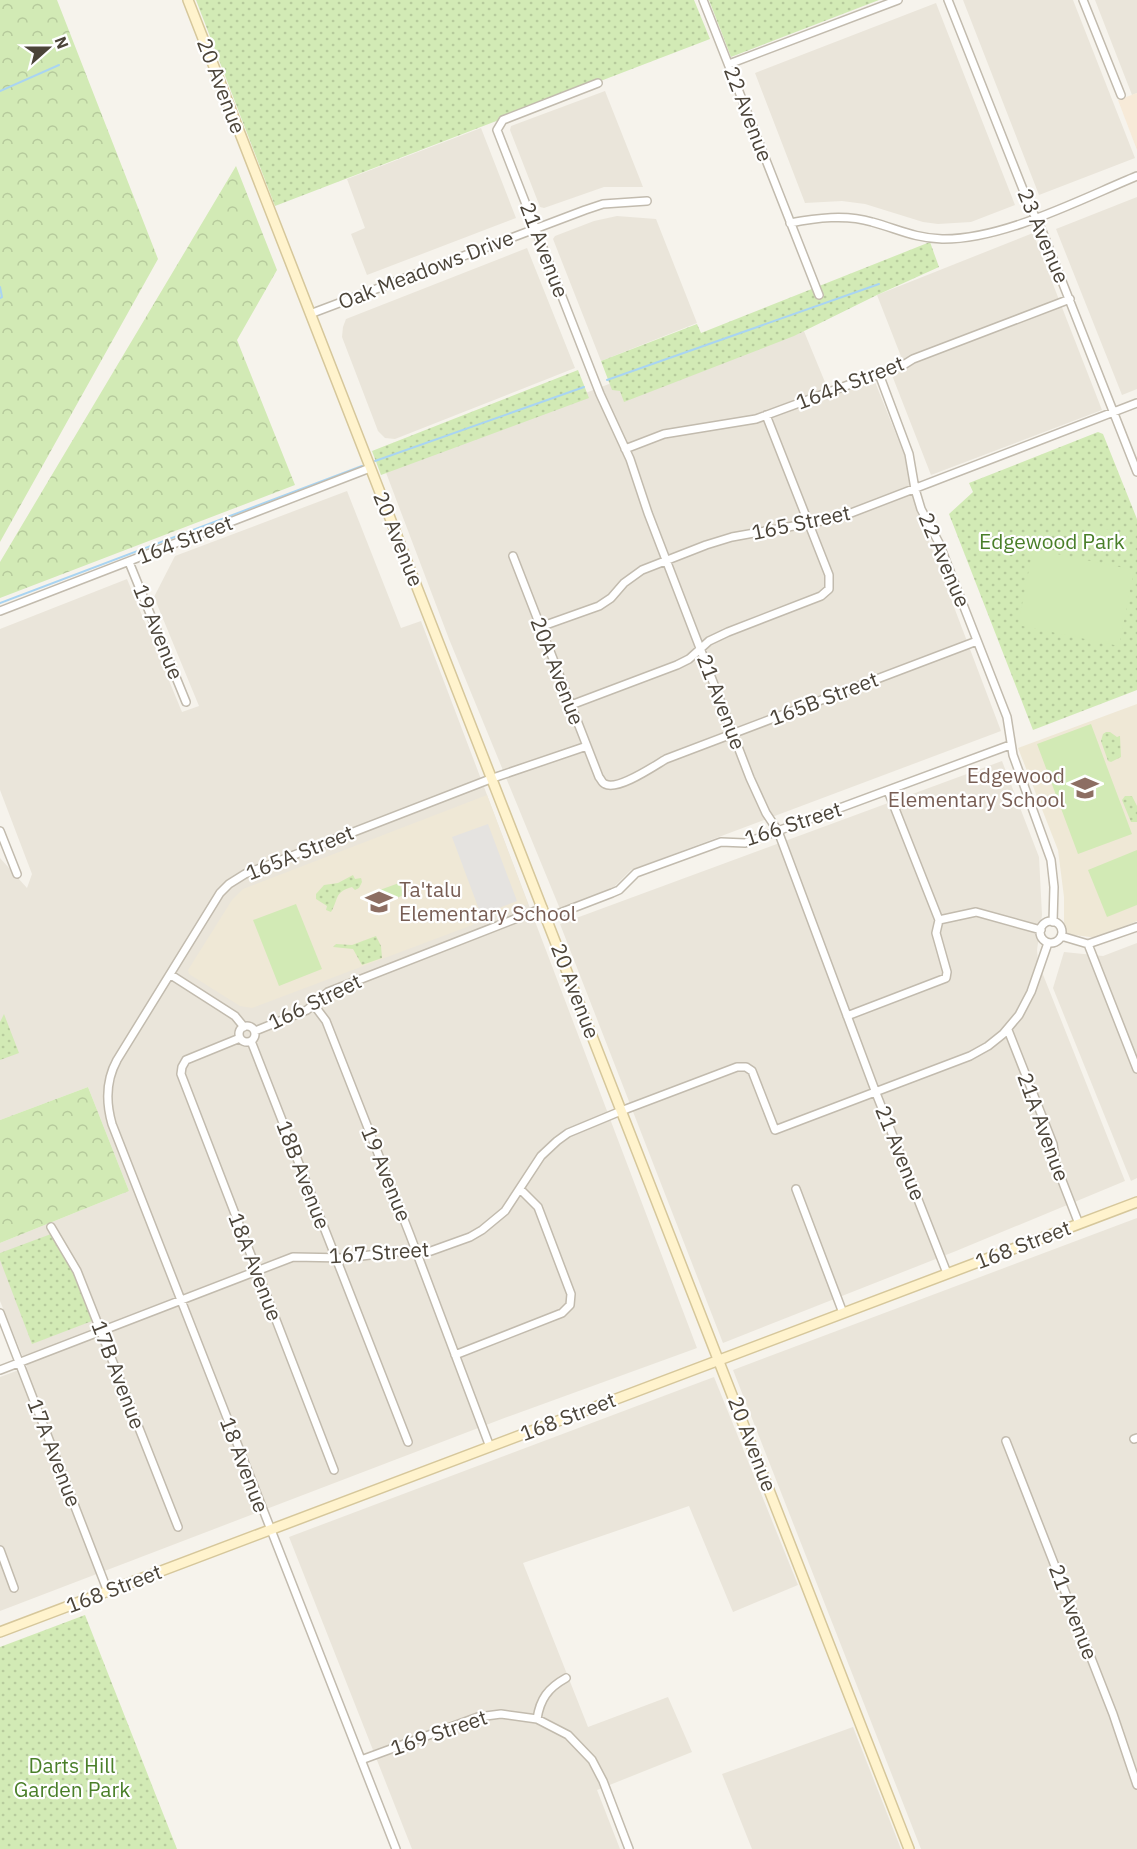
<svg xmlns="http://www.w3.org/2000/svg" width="1137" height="1849" font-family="'IBM Plex Sans',sans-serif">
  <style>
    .residential { fill: #eae5da }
    .commercial { fill: #f7ead8 }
    .education { fill: #efe8d6 }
    .green { fill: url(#green-dots) }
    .forest { fill: url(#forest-crowns) }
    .pitch { fill: #d2eab5 }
    .parking { fill: #e5e3e0 }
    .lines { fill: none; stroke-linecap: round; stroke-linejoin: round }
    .stream { stroke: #a9d4f2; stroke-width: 2 }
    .street-casing { stroke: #c2bbae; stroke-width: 10 }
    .secondary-casing { stroke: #d6c79b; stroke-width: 12 }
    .street { stroke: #fff; stroke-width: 7 }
    .secondary { stroke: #fff3cd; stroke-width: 9 }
    .labels { text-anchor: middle; stroke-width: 4.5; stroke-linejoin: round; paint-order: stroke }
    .street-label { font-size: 21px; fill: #4b4439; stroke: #fff }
    .park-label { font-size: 21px; fill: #4a7f2a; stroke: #fff }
    .education-label { font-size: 21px; fill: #785e54; stroke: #fff; text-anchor: end }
  </style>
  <defs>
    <pattern id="green-dots" width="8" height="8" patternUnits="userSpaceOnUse" patternTransform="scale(1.5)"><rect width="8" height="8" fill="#d2eab5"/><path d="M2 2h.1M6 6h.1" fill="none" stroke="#b6ca9c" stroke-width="1.8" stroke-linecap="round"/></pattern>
    <pattern id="forest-crowns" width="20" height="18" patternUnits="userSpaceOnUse" patternTransform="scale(1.5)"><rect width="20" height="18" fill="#d2eab5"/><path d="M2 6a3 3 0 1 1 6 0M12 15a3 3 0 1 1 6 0" fill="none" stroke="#b6ca9c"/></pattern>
  </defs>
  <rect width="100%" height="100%" fill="#f6f3ec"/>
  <path class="residential" d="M963 0H1073L1135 158 1039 195Z
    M1095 0H1137V93L1132 95Z
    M936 3 1015 205 971 222 938 224 923 222 865 204 842 201 805 203 755 73Z
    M605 91 643 187H604L544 208 540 207 510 130 511 126Z
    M481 128 516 218 367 275 351 234 365 228 347 179Z
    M1137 197V389L1122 395 1056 229Z
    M617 216 656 219 697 323 601 361 553 239 555 236 594 221Z
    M1033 233 1102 410 931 475 888 365 902 359 877 295Z
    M527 248 575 368 395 439 385 438 378 431 342 337 343 327 346 319Z
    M794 307 827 387 871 372 906 459 915 504 1001 731 631 870 611 890 560 909 449 639 385 470 609 384Z
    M347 491 401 628 421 621 697 1348 507 1417 0 1611V1377L27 1367 0 1301V1243L129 1191 88 1087 0 1120V858L27 888 32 874 0 790V629L127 579 182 712 199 706 154 597 175 556Z
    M1002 761 1039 857 1042 915 1037 950 1038 962 1125 1181 956 1251 723 1343 560 924Z
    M1137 943V1178L1131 1181 1053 988 1064 952 1103 956Z
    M1137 1218V1849H921L733 1370Z
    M714 1377 798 1585 733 1612 689 1506 523 1563 588 1727 668 1697 692 1752 597 1790 620 1849H412L289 1537Z
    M853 1727 901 1849H752L722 1774Z"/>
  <path class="commercial" d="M1137 93V150L1118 100Z"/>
  <path class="education" d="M1137 704V921L1097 938 1067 934 1064 928V897L1058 850 1018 748Z
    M487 795 528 904 252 1008 240 1006 189 974 188 970 232 900 243 889Z"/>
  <path class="green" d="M196 0H694L710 39 275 206Z
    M709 0H879L731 57Z
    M930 242 939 267 877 295 794 336 624 402 620 391 612 390 601 361 697 324 701 333Z
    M578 370 589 398 381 475 372 451Z
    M1098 432 1103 434 1137 519V690L1033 730 949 514 973 492 969 483Z
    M1106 732H1110L1117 737 1120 736 1121 757 1111 762 1108 761 1101 741 1103 734Z
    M1125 796H1132L1137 806V822H1131L1122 800Z
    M353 875 355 879 361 878 362 882 359 888 355 890 352 887C334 892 339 899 331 912L326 910 327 906 316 899V894L324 885 338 883Z
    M376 936 381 946 382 958 362 965 353 949 333 947 336 944 352 945Z
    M4 1014 19 1053 0 1060V1022Z
    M51 1234 72 1270 92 1321 32 1344 0 1260V1253Z
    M85 1615 177 1849H0V1647Z"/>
  <path class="forest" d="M0 0H57L158 259 0 542Z
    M236 166 277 270 237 340 295 485 0 598V562Z
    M88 1087 129 1191 0 1243V1120Z"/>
  <path class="pitch" d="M1090 526 1120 532 1116 552 1086 546Z
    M1033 549 1134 570 1119 646 1018 625Z
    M1091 724 1132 834 1078 854 1037 744Z
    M1137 850V905L1107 917 1088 870Z
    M399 883 404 895 382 904 377 891Z
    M296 904 322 969 279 986 253 920Z"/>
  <path class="parking" d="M488 824 517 901 481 915 452 837Z"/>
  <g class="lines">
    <path class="stream" d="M0 91 59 65
      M0 287 2 297 0 298
      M607 380 879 284
      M375 461 584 387
      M0 603 362 466"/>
    <defs>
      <path id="street" d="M703 0 819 295
        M948 0 1028 202 1043 233 1137 472
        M1083 0 1121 95
        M729 64 898 0
        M598 83 503 120 497 130 600 394 630 459 648 513 750 778 766 813 778 831 876 1093 947 1273
        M790 223C816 218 846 214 872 222 898 229 914 238 942 239 1003 240 1081 199 1137 176
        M310 314 585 210 603 204 647 201
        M879 374 909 454 915 489 921 509 939 543 1007 717 1013 755 1051 860 1054 887 1053 922
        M625 449 664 434 756 419 905 364 913 359 1070 299
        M513 556 599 777C601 779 602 783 605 784 618 791 654 766 666 759L977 641
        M129 562 186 702
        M0 611 370 468
        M540 627 599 606 611 598 624 583 642 570 706 545 732 537 838 518 1137 403
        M571 705 677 665 689 659 709 641 728 632 821 596 829 589V575L766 415
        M888 791 939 920
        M0 831 17 874
        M547 918 612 893 619 890 636 873 721 842 745 843 1010 745
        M1040 932a11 11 0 1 1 22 0a11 11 0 1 1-22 0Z
        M1061 936 1088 944 1137 927
        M1088 944 1137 1069
        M171 975 235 1016 244 1027
        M314 1005 326 1021 410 1235 490 1447
        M847 1016 946 978 947 972 936 933 939 920 976 912 1041 930
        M239 1034a8 8 0 1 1 16 0a8 8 0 1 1-16 0Z
        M1008 1030 1053 1144 1056 1165 1079 1224
        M255 1031 307 1010 328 992 543 908
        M240 1038 186 1060 182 1067 181 1074 334 1470
        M251 1041 408 1442
        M796 1189 843 1313
        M51 1227 77 1271 178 1527
        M0 1313 108 1592
        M455 1355 562 1313 570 1305 571 1294 538 1207 520 1189
        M0 1370 293 1257 346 1258 394 1252 431 1251 470 1237 482 1230 505 1211 541 1156 557 1141 568 1133 621 1111 737 1067H746L752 1071 775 1130 970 1056 988 1046 1003 1034 1019 1015 1031 992 1048 943
        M1134 1439 1137 1438
        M1006 1441 1113 1714 1137 1785
        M0 1550 14 1588
        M537 1719C540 1699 548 1688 566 1678
        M361 1760 478 1717 501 1714 537 1719 568 1735 592 1760 603 1781 629 1849
        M396 1849 112 1124C106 1103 106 1080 117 1060L220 893 229 884 245 874 493 778 587 746"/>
      <path id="secondary" d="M188 0 909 1849
        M0 1632 1137 1202"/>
    </defs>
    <use href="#street" class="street-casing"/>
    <use href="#secondary" class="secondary-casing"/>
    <use href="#street" class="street"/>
    <use href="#secondary" class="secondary"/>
  </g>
  <defs>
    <symbol id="school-bare" viewBox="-9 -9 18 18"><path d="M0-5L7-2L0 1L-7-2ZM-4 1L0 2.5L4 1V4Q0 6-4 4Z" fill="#8d6e63" stroke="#fff" stroke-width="2.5" paint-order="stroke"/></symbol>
  </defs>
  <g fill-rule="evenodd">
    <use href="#school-bare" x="1066" y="769" width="38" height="38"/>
    <use href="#school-bare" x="360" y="883" width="38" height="38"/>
  </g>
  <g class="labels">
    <g class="street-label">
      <text transform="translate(221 86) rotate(69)" y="7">20 Avenue</text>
      <text transform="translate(748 114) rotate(69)" y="7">22 Avenue</text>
      <text transform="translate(1043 236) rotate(67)" y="7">23 Avenue</text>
      <text transform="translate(544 250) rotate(69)" y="7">21 Avenue</text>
      <text transform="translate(426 270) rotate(-21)" y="7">Oak Meadows Drive</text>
      <text transform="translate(850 383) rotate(-21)" y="7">164A Street</text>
      <text transform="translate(801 523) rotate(-12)" y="7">165 Street</text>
      <text transform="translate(398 539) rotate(68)" y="7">20 Avenue</text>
      <text transform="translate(185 540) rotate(-21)" y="7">164 Street</text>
      <text transform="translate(944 560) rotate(67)" y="7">22 Avenue</text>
      <text transform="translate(158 632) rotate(68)" y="7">19 Avenue</text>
      <text transform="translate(557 671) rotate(69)" y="7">20A Avenue</text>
      <text transform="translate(824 699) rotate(-21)" y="7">165B Street</text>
      <text transform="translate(721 702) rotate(69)" y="7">21 Avenue</text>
      <text transform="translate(793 824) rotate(-18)" y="7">166 Street</text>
      <text transform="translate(300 853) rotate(-22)" y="7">165A Street</text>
      <text transform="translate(575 991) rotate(69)" y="7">20 Avenue</text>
      <text transform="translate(315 1002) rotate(-26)" y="7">166 Street</text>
      <text transform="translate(1043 1127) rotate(70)" y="7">21A Avenue</text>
      <text transform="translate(900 1153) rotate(68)" y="7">21 Avenue</text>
      <text transform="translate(386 1174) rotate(68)" y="7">19 Avenue</text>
      <text transform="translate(303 1175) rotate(69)" y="7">18B Avenue</text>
      <text transform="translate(1023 1245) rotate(-21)" y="7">168 Street</text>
      <text transform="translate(379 1253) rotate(-4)" y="7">167 Street</text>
      <text transform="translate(255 1267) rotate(69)" y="7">18A Avenue</text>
      <text transform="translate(118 1375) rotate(69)" y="7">17B Avenue</text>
      <text transform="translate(568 1417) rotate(-21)" y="7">168 Street</text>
      <text transform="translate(752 1444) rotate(69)" y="7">20 Avenue</text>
      <text transform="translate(54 1453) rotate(69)" y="7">17A Avenue</text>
      <text transform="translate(244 1465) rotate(69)" y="7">18 Avenue</text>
      <text transform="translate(114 1589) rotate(-21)" y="7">168 Street</text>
      <text transform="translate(1073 1612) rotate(69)" y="7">21 Avenue</text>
      <text transform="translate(439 1733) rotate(-19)" y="7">169 Street</text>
    </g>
    <g class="park-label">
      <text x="1052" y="549">Edgewood Park</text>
      <text x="72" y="1773">Darts Hill<tspan x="72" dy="24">Garden Park</tspan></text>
    </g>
    <g class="education-label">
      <text x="1065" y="783">Edgewood<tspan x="1065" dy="24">Elementary School</tspan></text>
      <text x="399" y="897" text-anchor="start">Ta'talu<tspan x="399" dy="24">Elementary School</tspan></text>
    </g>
  </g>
  <g transform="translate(48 48) rotate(69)" stroke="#ffffff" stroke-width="4.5" paint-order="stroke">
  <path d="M0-4.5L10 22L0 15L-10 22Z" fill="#4b4439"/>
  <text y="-9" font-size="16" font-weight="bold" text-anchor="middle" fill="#4b4439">N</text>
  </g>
</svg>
